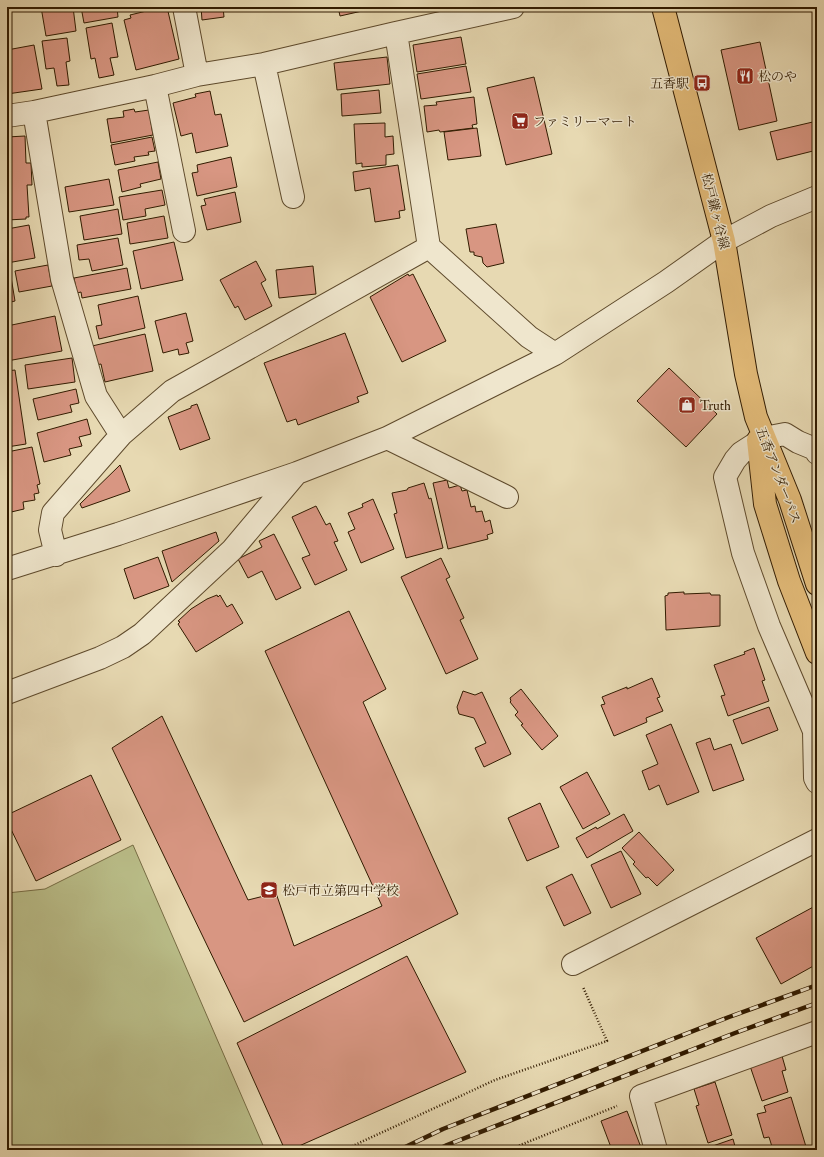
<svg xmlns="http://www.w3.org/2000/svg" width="824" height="1157" font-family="'IM FELL Double Pica','Noto Serif JP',serif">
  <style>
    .green { fill: #babe89; stroke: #766c44 }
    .building { fill: #d89682; stroke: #311b00 }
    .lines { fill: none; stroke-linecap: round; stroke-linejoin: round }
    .minor-casing { stroke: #5e4a2c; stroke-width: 24 }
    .major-casing { stroke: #311b00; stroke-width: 24 }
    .path { stroke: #311b00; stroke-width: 2.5; stroke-dasharray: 1 2; stroke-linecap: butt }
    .minor { stroke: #efe6cd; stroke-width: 22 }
    .major { stroke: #e4bc79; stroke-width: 22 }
    .rail-casing { stroke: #311b00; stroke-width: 4.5 }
    .rail { stroke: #efe6cd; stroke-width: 3; stroke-dasharray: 9; stroke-linecap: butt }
    .labels { text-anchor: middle; stroke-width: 3; stroke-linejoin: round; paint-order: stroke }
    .poi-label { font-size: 13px; fill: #311b00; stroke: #efe6cd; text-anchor: start }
    .street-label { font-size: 13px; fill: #311b00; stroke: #efe6cd }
  </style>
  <rect width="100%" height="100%" fill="#e7d9b2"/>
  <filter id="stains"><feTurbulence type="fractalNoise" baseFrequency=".005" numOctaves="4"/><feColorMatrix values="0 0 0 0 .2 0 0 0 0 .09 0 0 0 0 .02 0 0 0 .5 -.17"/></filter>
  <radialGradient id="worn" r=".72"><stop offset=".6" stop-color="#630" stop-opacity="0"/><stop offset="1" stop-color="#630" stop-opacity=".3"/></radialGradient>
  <path class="green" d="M133 845 265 1150H7V893L45 889Z"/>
  <path class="building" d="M41 7H73L76 31 46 36Z
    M81 7H117L118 17 84 23Z
    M163 7H167L179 59 136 70 124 20 131 18 130 15Z
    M201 7H223L224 17 202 20Z
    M338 7H371V9L340 16Z
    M112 23 118 57 110 58 114 75 99 78 95 58 91 59 86 28Z
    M461 37 466 64 417 72 413 45Z
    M67 38 70 61 66 62 69 85 57 86 54 68 46 69 42 41Z
    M760 42 777 121 739 130 721 50Z
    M34 45 42 89 7 94V50Z
    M387 57 390 84 337 90 334 63Z
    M466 66 471 92 421 99 417 74Z
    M534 77 552 154 506 165 487 88Z
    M379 90 381 113 342 116 341 94Z
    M210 91 215 115 221 114 228 146 196 153 192 133 181 136 173 103 196 97 195 94Z
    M474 97 477 124 472 125 473 128 440 132 439 130 427 132 424 106 437 105 436 102Z
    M134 109 135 112 149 110 153 135 111 143 107 119 124 117 123 111Z
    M817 121V150L777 160 770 132Z
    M385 123V137L393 136 394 154 386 155V165L362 167V163L356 164 354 124Z
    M477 128 481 156 448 160 444 132Z
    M25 136 26 163H31L32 185H27L29 217H26V219L7 220V137Z
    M152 137 155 151 148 152 149 155 134 157 135 161 115 165 111 145Z
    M231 157 237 187 197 196 192 173 198 172 197 165Z
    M158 162 161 179 140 184 141 187 122 192 118 170Z
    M398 165 405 210 399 211 400 218 375 222 370 188 355 191 353 172Z
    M109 179 114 205 69 212 65 187Z
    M162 190 165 205 145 209 146 216 123 220 119 197Z
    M235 192 241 222 207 230 201 206 206 205 204 199Z
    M118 209 122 234 84 240 80 216Z
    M164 216 168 238 130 244 127 223Z
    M496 224 504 263 487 267 483 263 482 257 477 256 474 255V252H470L466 229Z
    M29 225 35 258 7 263V229Z
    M118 238 123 265 92 271 89 259 79 260 77 245Z
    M174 242 183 280 141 289 133 251Z
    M256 261 266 280 261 283 272 306 245 320 238 306 235 308 220 280Z
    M48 265 52 286 19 292 15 271Z
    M313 266 316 294 279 298 276 270Z
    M127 268 131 289 82 298 81 292 77 293 74 278Z
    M7 271H10L15 301 7 303Z
    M408 274 409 276 413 274 446 341 402 362 370 297Z
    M138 296 145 328 99 339 96 326 102 325 98 305Z
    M186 313 193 341 186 343 189 353 179 355 178 349 163 353 155 321Z
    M55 316 62 351 7 361V326Z
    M345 333 368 393 357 397 359 402 298 425 296 419 287 422 264 363Z
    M145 334 153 371 105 382 101 364 96 365 92 346Z
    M72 358 75 382 28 389 25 365Z
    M669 368 717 414 686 447 637 401Z
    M15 370 26 444 7 447V371Z
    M76 389 79 403 70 405 72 412 38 420 33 399Z
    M197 404 210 439 180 450 168 417 191 408V406Z
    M87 419 91 434 79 437 82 446 69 449 71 455 44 462 37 433Z
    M32 447 40 484 37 485 39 493 34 494 35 500 23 502 24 509 7 513V452Z
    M120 465 130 491 82 508 80 504Z
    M447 480 449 488 460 485 462 491 467 490 471 507 475 506 476 512 482 511 485 522 490 520 493 533 487 535 488 539 448 549 433 483Z
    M424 483 429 499 431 498 443 548 406 558 394 514 397 513 392 493 407 490 408 488Z
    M373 499 394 549 361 563 348 532 355 529 348 513 363 507 362 504Z
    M316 506 326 525 330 523 338 541 334 542 347 570 315 585 302 558 310 555 292 517Z
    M216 532 219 541 172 582 162 551Z
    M274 534 301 588 276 600 262 571 248 578 238 559 262 547 259 541Z
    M158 557 169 586 134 599 124 569Z
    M441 558 450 577 446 579 464 618 460 620 478 659 446 674 401 577Z
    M684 592V594L710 593 711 595H720V626L666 630 665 596 668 595V593Z
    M217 595 218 597 220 595 227 607 232 604 243 623 196 652 178 624 180 622 178 621 191 609 207 599Z
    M349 611 386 689 363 702 458 914 244 1022 112 748 162 716 248 900 276 893 294 946 382 906 265 651Z
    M754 648 765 680 762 681 769 701 728 716 721 696 725 695 714 665 745 654 744 652Z
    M652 678 660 697 657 698 663 711 646 718 647 722 614 736 601 705 605 704 602 697 627 687V689Z
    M521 689 558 736 542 750 521 725 523 724 515 715 518 712 510 702 511 701 510 698Z
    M463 691 475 695 482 692 511 754 484 767 475 748 486 743 474 718 459 714 457 707Z
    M769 707 778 730 742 744 733 720Z
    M671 724 699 792 667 805 659 785 649 790 642 771 658 764 646 735Z
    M710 738 714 750 731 744 744 780 713 791 696 743Z
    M587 772 610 814 583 829 560 787Z
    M91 775 121 840 36 881 7 821V815Z
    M540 803 559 847 527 861 508 818Z
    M624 814 633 831 587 858 576 838 596 827 597 829Z
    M639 832 674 870 657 886 648 877 646 878 633 864 635 862 622 848Z
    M621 851 641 894 611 908 591 865Z
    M572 874 591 913 564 926 546 887Z
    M817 905V964L781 984 756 938Z
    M407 956 466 1072 290 1150H285L237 1043Z
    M782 1056 786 1070 782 1071 788 1092 762 1101 750 1066Z
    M715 1082 732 1135 708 1143 696 1106 699 1105 694 1089Z
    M791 1097 807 1150H773L769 1137 764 1138 757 1114 766 1112 764 1106Z
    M627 1111 642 1150H612L601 1121Z
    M733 1139 736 1150H707V1148Z"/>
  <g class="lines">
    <defs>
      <path id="minor" d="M184 7 197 75
        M396 33 513 7
        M264 64 293 197
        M155 86 184 231
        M34 112 62 279 96 396 121 435
        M7 116 34 112 155 86 197 75 264 64 396 33 429 247 529 337 555 354
        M387 438 507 497
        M764 438 785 434 798 442 815 449 817 453
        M758 442 741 453 735 460 725 477 743 553 769 626 814 731 815 778 817 782
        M56 555 50 530 53 513 121 435 172 391 429 247
        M7 569 118 534 297 473 387 438 555 354 666 282 724 241 771 216 817 197
        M7 693 100 658 123 647 142 634 232 550 296 474
        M573 964 817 840
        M656 1150 641 1096 817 1032"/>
      <path id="major" d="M663 7 724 241 746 374 756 417 790 500 817 584
        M758 440 765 504 789 581 817 653"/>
    </defs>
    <use href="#minor" class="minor-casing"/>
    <use href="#major" class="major-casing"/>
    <path class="path" d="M344 1150 495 1080 607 1041 583 987
      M508 1150 617 1106"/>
    <use href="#minor" class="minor"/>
    <use href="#major" class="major"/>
    <defs>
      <path id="rail" d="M399 1150 443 1129 729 1017 817 985
        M437 1150 447 1145 735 1033 817 1003"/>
    </defs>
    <use href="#rail" class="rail-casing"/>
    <use href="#rail" class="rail"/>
  </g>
  <defs>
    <symbol id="restaurant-square" viewBox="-11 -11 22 22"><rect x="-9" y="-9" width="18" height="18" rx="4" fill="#8f2418" stroke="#efe6cd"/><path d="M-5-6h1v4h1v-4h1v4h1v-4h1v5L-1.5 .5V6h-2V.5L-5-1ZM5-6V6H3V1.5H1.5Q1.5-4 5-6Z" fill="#fff"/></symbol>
    <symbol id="bus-square" viewBox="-11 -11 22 22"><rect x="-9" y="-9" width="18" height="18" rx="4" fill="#8f2418" stroke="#efe6cd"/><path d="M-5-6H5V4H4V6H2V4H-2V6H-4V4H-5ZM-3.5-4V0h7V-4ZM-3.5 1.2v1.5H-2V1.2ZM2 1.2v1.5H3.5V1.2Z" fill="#fff"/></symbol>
    <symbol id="supermarket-square" viewBox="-11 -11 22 22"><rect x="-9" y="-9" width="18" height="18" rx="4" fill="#8f2418" stroke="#efe6cd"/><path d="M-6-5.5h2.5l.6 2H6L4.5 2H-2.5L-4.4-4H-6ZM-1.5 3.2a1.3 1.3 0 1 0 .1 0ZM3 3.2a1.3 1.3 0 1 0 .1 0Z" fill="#fff"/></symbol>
    <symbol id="shop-square" viewBox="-11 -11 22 22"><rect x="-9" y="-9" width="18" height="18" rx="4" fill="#8f2418" stroke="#efe6cd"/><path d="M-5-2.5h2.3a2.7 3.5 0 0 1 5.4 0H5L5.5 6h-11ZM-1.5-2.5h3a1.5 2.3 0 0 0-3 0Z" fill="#fff"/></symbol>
    <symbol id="school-square" viewBox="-11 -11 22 22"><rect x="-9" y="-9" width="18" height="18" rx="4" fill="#8f2418" stroke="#efe6cd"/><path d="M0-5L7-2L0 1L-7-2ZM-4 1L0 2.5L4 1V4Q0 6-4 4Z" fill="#fff"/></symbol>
  </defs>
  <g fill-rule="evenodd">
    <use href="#restaurant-square" x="735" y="66" width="20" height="20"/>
    <use href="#bus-square" x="692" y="73" width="20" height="20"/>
    <use href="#supermarket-square" x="510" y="111" width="20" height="20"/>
    <use href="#shop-square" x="677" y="395" width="20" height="20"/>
    <use href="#school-square" x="259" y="880" width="20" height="20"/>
  </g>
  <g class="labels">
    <g class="poi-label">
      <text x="758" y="81">松のや</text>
      <text x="689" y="88" text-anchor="end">五香駅</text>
      <text x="533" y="126">ファミリーマート</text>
      <text x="700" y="410">Truth</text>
      <text x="282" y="895">松戸市立第四中学校</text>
    </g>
    <g class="street-label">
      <text transform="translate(716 211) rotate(76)" y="5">松戸鎌ヶ谷線</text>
      <text transform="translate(779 475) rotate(69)" y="5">五香アンダーパス</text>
    </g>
  </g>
  <rect width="824" height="1157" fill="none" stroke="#e7d9b2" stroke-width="24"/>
  <rect x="8" y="8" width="808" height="1141" fill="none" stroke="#311b00" stroke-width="2"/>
  <rect x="12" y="12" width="800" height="1133" fill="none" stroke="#311b00"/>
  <rect width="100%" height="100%" filter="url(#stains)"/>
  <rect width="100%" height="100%" fill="url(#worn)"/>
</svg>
